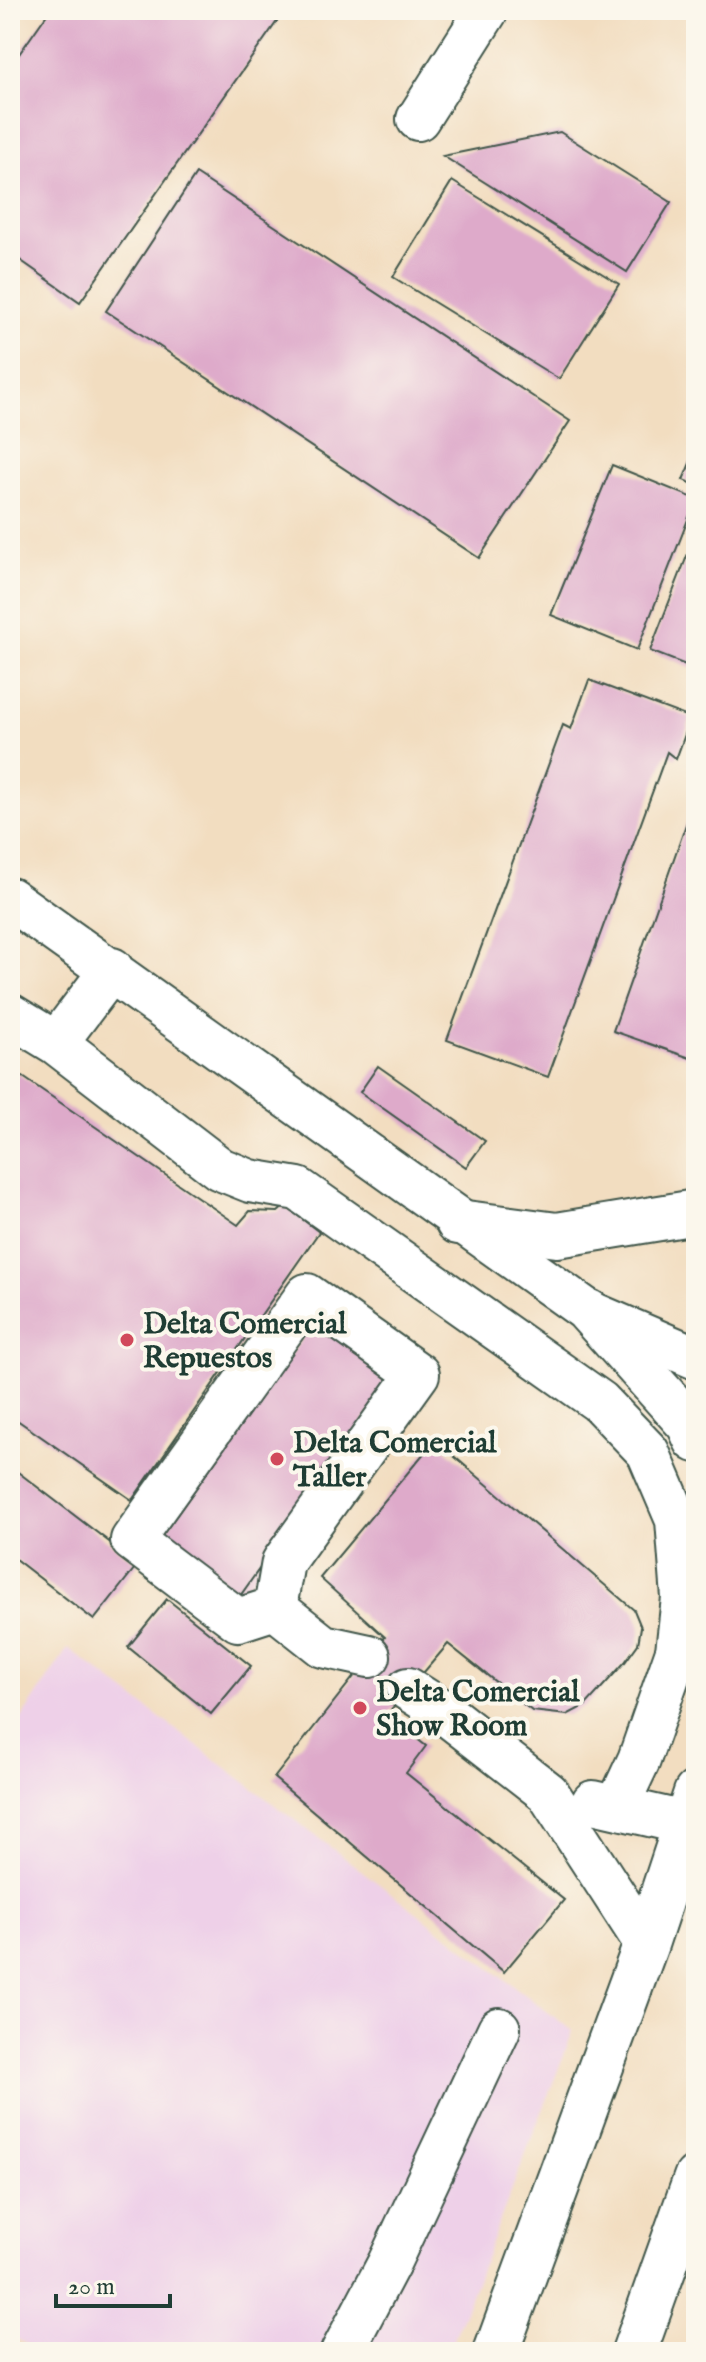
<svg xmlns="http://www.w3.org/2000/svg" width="706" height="2362" font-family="'IM FELL English',serif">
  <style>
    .built { fill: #eed0e8 }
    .building { fill: #deaaca }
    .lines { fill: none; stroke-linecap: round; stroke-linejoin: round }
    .minor-casing { stroke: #3f5549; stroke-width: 46 }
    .major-casing { stroke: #3f5549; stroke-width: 48 }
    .minor { stroke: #fff; stroke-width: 42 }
    .major { stroke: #fff; stroke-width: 44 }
    .poi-dot { fill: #d1495b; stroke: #fbf7ec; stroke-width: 3 }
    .labels { text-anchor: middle; stroke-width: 8; stroke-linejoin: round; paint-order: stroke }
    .poi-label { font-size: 30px; font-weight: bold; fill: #1f3d34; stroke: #fbf7ec; text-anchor: start }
  </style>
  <rect width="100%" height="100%" fill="#fbf7ec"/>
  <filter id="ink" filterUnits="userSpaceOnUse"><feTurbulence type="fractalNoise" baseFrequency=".0125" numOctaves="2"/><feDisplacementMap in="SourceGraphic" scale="16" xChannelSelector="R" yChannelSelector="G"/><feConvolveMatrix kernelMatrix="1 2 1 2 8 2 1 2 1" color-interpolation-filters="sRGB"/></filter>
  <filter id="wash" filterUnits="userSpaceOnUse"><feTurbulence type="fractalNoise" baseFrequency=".006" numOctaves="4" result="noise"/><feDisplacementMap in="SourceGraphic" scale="32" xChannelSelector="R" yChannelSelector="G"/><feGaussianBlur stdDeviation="1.8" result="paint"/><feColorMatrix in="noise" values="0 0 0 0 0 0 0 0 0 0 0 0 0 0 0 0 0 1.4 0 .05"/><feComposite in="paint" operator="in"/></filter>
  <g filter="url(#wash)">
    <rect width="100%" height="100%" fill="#f2ddc0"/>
    <path class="built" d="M68 1648 573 2031 449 2352H41L10 2335V1736Z"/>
    <g id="blocks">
      <path class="building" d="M50 10H285L80 302 10 253V67Z
        M560 132 671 202 627 272 443 156Z
        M196 174 570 421 479 558 106 311Z
        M452 181 619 284 559 379 393 277Z
        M696 449V485L683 480Z
        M612 465 696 499 637 650 551 615Z
        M696 533V669L650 651Z
        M589 680 691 718 676 759 667 752 548 1077 447 1040 563 725 571 729Z
        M696 796V1060L613 1031Z
        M378 1066 485 1141 466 1167 360 1092Z
        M10 1068 238 1225 250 1211 278 1212 285 1206 319 1232 132 1500 10 1415Z
        M314 1322 394 1378 240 1596 159 1540Z
        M435 1440 634 1610 641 1627 638 1644 625 1662 586 1705 567 1715 532 1711 448 1644 387 1715 426 1746 406 1773 564 1900 504 1972 274 1778 385 1637 320 1578Z
        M10 1466 138 1564 94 1620 10 1555Z
        M167 1599 251 1666 211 1714 128 1647Z"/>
    </g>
  </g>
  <g filter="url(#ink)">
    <use href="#blocks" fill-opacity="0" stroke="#3f5549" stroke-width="2"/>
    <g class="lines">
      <defs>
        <path id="minor" d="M418 119 487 10
          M10 899 589 1312 696 1358
          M10 1015 56 1043 220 1169 250 1181 298 1189 600 1402 648 1452 677 1520 683 1598 677 1651 639 1760 617 1807
          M56 1043 112 969
          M307 1295 418 1374 283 1562 275 1608 238 1620 132 1540Z
          M275 1608 323 1646 369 1656
          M408 1689 441 1710 548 1793 646 1944
          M593 1802 685 1823
          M342 2352 389 2263 499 2029"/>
        <path id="major" d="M458 1222 557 1235 696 1212
          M589 1312 689 1424 696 1440
          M496 2352 646 1944 696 1793
          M634 2352 696 2178"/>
      </defs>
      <use href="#minor" class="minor-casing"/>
      <use href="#major" class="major-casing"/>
      <use href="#minor" class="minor"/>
      <use href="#major" class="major"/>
    </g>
  </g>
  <g class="poi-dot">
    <circle cx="127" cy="1340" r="8"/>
    <circle cx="277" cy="1459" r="8"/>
    <circle cx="360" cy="1708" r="8"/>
  </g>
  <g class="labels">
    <g class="poi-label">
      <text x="143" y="1333">Delta Comercial<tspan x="143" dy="34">Repuestos</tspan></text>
      <text x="293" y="1452">Delta Comercial<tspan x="293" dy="34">Taller</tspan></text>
      <text x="376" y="1701">Delta Comercial<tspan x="376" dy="34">Show Room</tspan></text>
    </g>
  </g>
  <rect width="706" height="2362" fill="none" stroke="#fbf7ec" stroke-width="40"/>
  <path d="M56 2294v12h114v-12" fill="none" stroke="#1f3d34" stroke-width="4"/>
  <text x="68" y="2294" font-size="24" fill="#1f3d34" stroke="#fbf7ec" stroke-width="6" paint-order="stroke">20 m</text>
</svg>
